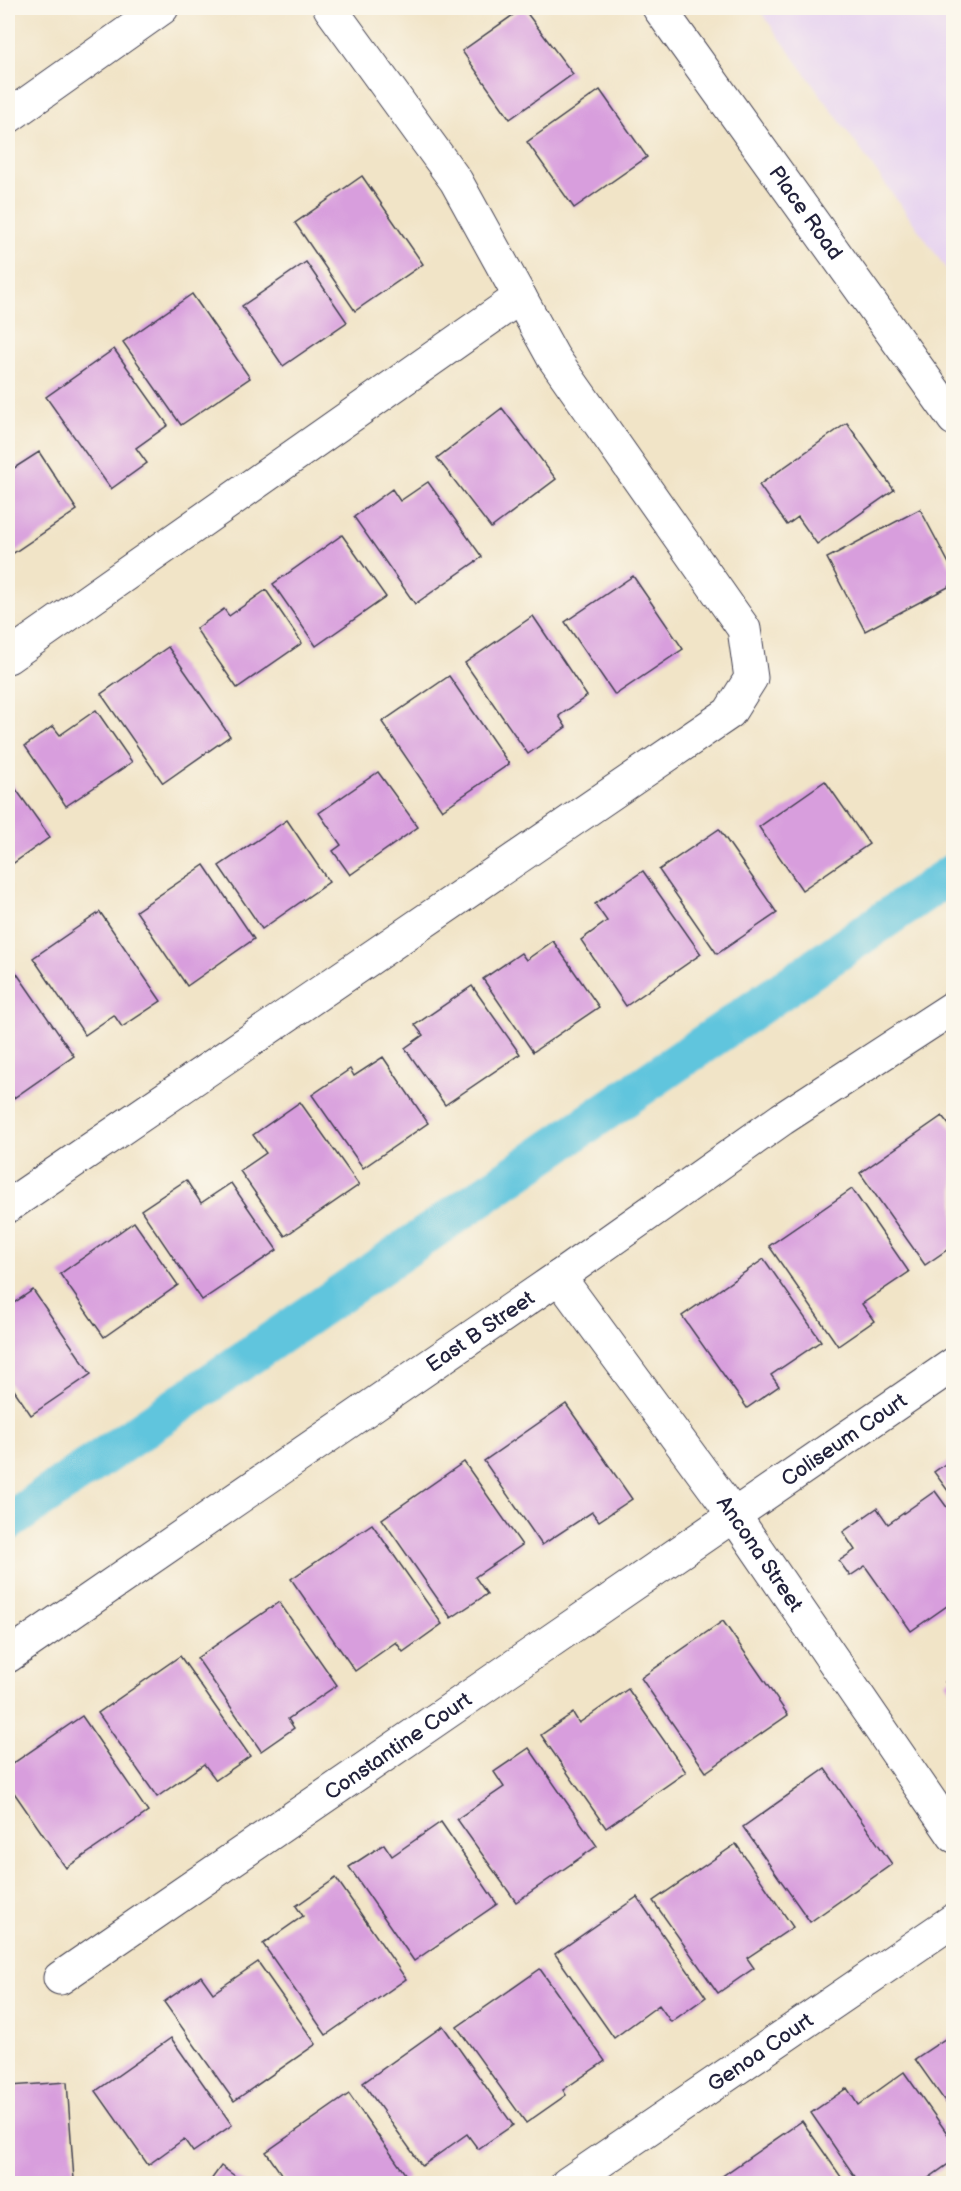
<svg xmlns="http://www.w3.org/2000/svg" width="961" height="2191" font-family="'Balsamiq Sans',sans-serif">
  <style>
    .built { fill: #e6d2f0 }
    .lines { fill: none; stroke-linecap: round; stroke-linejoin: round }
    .canal { stroke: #60c5dd; stroke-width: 39 }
    .building { fill: #d89edd }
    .street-casing { stroke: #413f50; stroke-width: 35 }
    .street { stroke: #fff; stroke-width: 33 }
    .labels { text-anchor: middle; stroke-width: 4.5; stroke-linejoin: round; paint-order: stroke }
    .street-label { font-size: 21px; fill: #22223b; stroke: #fbf7ec }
  </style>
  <rect width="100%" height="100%" fill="#fbf7ec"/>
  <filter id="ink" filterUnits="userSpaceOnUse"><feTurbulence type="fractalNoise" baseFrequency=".0167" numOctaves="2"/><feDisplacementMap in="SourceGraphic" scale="12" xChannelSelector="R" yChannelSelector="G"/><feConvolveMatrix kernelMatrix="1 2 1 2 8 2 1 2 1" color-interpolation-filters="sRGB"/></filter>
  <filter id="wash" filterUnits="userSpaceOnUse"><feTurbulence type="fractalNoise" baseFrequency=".008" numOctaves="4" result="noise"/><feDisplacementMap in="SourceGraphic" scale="24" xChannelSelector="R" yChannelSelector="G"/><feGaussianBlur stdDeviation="1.35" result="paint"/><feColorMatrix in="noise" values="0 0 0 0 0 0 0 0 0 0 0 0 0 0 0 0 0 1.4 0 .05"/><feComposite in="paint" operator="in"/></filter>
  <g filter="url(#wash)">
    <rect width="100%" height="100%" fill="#f1e4c7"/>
    <path class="built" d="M758 8H953V280L938 257Z"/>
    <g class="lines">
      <path class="canal" d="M8 1522 954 872"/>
    </g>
    <g id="blocks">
      <path class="building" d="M523 8 573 74 510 119 462 51Z
        M600 90 647 157 574 208 527 142Z
        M362 176 423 264 355 311 295 223Z
        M306 262 347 322 283 366 242 306Z
        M192 294 250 378 181 425 123 342Z
        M114 349 168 425 136 448 147 463 111 489 46 397Z
        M502 408 556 479 491 528 437 458Z
        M847 423 894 490 817 544 798 517 787 525 759 485Z
        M39 452 77 510 9 556 8 472Z
        M428 482 482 557 415 604 354 517 392 489 400 501Z
        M920 509 954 573V584L865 631 827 558Z
        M342 535 386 597 316 646 273 584Z
        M633 576 683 649 615 695 565 622Z
        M266 590 302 643 237 688 196 629 224 609 229 616Z
        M533 616 587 696 559 716 566 727 528 754 465 663Z
        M168 647 230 736 163 783 101 694Z
        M449 676 509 764 442 810 382 722Z
        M96 710 132 762 66 806 25 746 53 726 60 735Z
        M378 772 418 827 350 875 333 851 341 845 319 813Z
        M8 778 50 837 8 867Z
        M825 781 869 844 802 890 759 827Z
        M287 820 329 882 262 929 219 866Z
        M719 829 777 913 717 954 659 870Z
        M204 865 254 939 187 986 136 911Z
        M643 871 701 954 626 1006 581 940 607 921 595 904Z
        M100 912 161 1001 122 1027 114 1015 85 1035 33 958Z
        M553 941 599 1007 533 1052 483 979 521 953 526 960Z
        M13 968 74 1056 8 1102V972Z
        M472 986 520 1054 445 1105 405 1048 423 1035 415 1025Z
        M383 1057 428 1123 363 1168 312 1095 350 1069 354 1076Z
        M300 1102 359 1185 285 1236 240 1171 266 1153 253 1135Z
        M942 1116 954 1131V1245L925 1265 860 1173Z
        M186 1180 201 1203 231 1183 277 1250 202 1300 141 1210Z
        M852 1189 909 1272 862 1304 874 1321 838 1346 769 1246Z
        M134 1222 178 1285 104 1337 60 1274Z
        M764 1259 821 1341 771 1375 779 1386 747 1408 682 1316Z
        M33 1290 91 1374 31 1415 8 1381V1307Z
        M566 1404 632 1499 599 1521 592 1512 542 1545 484 1461Z
        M954 1458V1499L934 1472Z
        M464 1462 522 1545 475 1577 487 1594 451 1618 382 1519Z
        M935 1491 954 1517V1601L911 1631 865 1566 850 1576 839 1561 855 1550 843 1532 877 1508 888 1524Z
        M372 1524 442 1624 403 1652 396 1642 355 1671 291 1579Z
        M279 1602 337 1685 288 1719 294 1728 261 1751 197 1658Z
        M723 1621 788 1715 706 1772 641 1678Z
        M180 1656 250 1756 216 1780 204 1764 157 1797 98 1713Z
        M954 1677V1694L945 1682Z
        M628 1689 686 1772 606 1828 541 1735 573 1713 579 1723Z
        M82 1716 148 1812 66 1868 8 1784V1767Z
        M529 1748 597 1846 516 1902 457 1819 504 1787 494 1772Z
        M825 1769 892 1864 810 1922 743 1827Z
        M441 1822 497 1904 414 1961 349 1867 384 1844 392 1856Z
        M736 1844 793 1927 747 1958 754 1968 718 1993 653 1901Z
        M336 1878 406 1979 326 2035 263 1944 303 1916 296 1906Z
        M637 1897 706 1997 671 2022 659 2005 614 2038 555 1954Z
        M258 1962 316 2044 234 2101 164 2002 201 1976 213 1993Z
        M540 1969 605 2061 563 2090 566 2095 526 2123 457 2027Z
        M443 2026 513 2125 478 2149 467 2134 422 2166 363 2083Z
        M954 2033V2114L915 2059Z
        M171 2038 232 2125 193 2152 184 2139 148 2165 96 2091Z
        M8 2070 10 2086 67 2082 74 2180 8 2184Z
        M904 2072 954 2143V2160L920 2184H860L811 2113 847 2088 858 2105Z
        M349 2094 408 2178 400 2184H288L266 2152Z
        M802 2121 846 2184H725L721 2177Z
        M221 2166 246 2184H208Z"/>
    </g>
  </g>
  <g filter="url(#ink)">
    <use href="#blocks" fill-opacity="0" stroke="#413f50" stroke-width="1.5"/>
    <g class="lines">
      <defs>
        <g id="street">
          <path id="s1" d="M659 8 954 419"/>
          <path d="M8 117 162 8"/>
          <path d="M8 657 520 297"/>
          <path d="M8 1206 729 713 751 678 744 629 553 357 456 181 330 8"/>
          <path id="s2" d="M559 1277 733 1514 954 1836"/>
          <path id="s3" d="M8 1656 559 1277 782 1119 954 1007"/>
          <path id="s4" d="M60 1978 954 1364"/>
          <path id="s5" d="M567 2184 954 1920"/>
        </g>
      </defs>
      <use href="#street" class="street-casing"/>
      <use href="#street" class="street"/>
    </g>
  </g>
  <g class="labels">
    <g class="street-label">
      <text dy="7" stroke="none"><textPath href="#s1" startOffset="252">Place Road</textPath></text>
      <text dy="7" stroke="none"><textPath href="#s3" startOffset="573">East B Street</textPath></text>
      <text dy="7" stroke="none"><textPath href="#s4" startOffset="951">Coliseum Court</textPath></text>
      <text dy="7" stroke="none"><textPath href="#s2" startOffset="342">Ancona Street</textPath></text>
      <text dy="7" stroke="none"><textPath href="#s4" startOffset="410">Constantine Court</textPath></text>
      <text dy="7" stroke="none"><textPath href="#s5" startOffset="234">Genoa Court</textPath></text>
    </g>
  </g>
  <rect width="961" height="2191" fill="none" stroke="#fbf7ec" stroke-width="30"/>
</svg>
